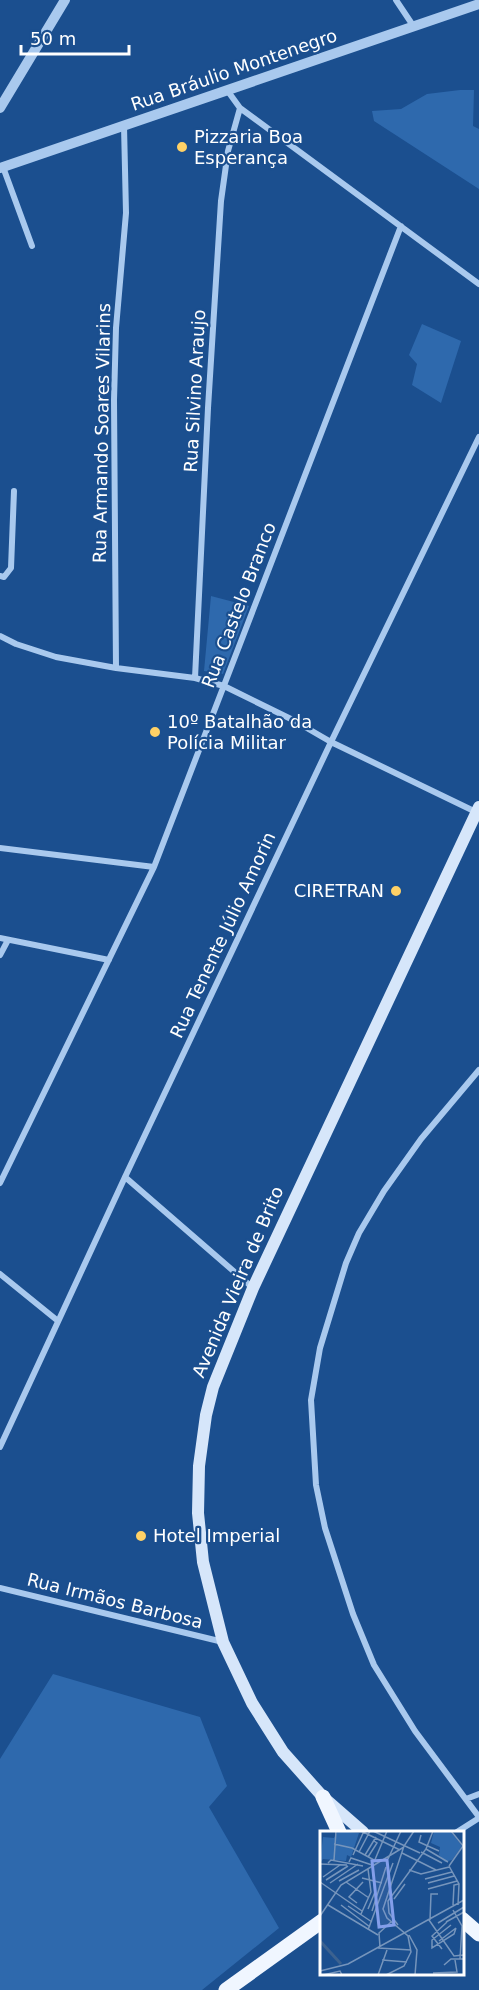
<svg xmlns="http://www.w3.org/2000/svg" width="479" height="1990" font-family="'DejaVu Sans',sans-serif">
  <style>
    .green { fill: #2e69ad }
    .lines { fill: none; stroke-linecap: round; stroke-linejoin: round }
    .minor { stroke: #a9c9ee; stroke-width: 6 }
    .tertiary { stroke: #a9c9ee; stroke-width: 10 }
    .secondary { stroke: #d6e6fa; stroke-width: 12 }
    .primary { stroke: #f0f6ff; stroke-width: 15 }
    .poi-dot { fill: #ffd166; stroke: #1b4f8f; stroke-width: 2 }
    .labels { text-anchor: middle; stroke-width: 4.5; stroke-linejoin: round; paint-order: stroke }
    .street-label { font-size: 18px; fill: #fff; stroke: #1b4f8f }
    .poi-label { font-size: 18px; fill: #fff; stroke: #1b4f8f; text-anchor: start }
    .inset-river { fill: none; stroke: #3c6290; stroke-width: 3 }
    .inset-road { fill: none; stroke: #7695bc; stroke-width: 1.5 }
    .view { fill: #839eea; fill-opacity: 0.15; stroke: #839eea; stroke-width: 3 }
    .inset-edge { fill: none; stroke: #fff; stroke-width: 3 }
  </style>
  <rect width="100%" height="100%" fill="#1b4f8f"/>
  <path class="green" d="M460 90H474L473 126 479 129V189L374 121 372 111 401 109 427 94Z
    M422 324 461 341 441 403 412 385 417 364 409 355Z
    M211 596 249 606 223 674 204 671Z
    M53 1674 200 1717 227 1786 209 1807 279 1928 202 1990H0V1759Z"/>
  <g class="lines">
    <path class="minor" d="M396 0 414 27
      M227 90 240 108 479 284
      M3 167 32 246
      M0 576 4 577 11 568 14 491
      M0 636 16 644 56 657 116 668 195 678 224 686 293 720 331 742 476 812
      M116 668 114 400 116 328 126 213 124 126
      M195 678 208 408 221 201 228 151 240 108
      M0 848 154 867
      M0 938 109 960
      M0 955 8 940
      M479 1070 421 1139 384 1191 359 1233 346 1263 320 1348 311 1400 316 1485 325 1528 353 1614 374 1665 415 1731 479 1817
      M125 1177 253 1288
      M0 1183 154 867 401 226
      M0 1274 58 1321
      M0 1447 125 1177 331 742 479 437
      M0 1588 223 1642
      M466 1799 479 1794
      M457 1832 479 1818"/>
    <path class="tertiary" d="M0 108 65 0
      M0 168 479 4"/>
    <path class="secondary" d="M363 1832 323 1797 283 1752 252 1703 223 1642 203 1562 198 1513 199 1466 206 1415 213 1387 253 1288 479 807"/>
    <path class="primary" d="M323 1797 339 1832
      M462 1919 479 1934
      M226 1990 322 1921"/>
  </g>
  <g class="poi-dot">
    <circle cx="182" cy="147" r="6"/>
    <circle cx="155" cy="732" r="6"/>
    <circle cx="396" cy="891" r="6"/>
    <circle cx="141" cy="1536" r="6"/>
  </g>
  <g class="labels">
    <g class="street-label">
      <text transform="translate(234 70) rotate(-19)" y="6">Rua Bráulio Montenegro</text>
      <text transform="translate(195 391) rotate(-87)" y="6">Rua Silvino Araujo</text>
      <text transform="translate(102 433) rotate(-89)" y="6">Rua Armando Soares Vilarins</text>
      <text transform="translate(239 605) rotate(-69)" y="6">Rua Castelo Branco</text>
      <text transform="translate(223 935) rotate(-65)" y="6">Rua Tenente Júlio Amorin</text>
      <text transform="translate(238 1282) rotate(-67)" y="6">Avenida Vieira de Brito</text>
      <text transform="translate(115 1601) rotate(14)" y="6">Rua Irmãos Barbosa</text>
    </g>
    <g class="poi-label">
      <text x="194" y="143">Pizzaria Boa<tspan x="194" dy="21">Esperança</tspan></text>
      <text x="167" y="728">10º Batalhão da<tspan x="167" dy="21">Polícia Militar</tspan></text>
      <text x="384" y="897" text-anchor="end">CIRETRAN</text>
      <text x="153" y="1542">Hotel Imperial</text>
    </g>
  </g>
  <g transform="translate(320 1831)">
    <rect width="144" height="144" fill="#1b4f8f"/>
    <path d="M18 0 39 2 31 26 27 24 26 30 3 28 0 32 3 6 14 7ZM114 0H130L142 15 132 29 125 31 119 24 120 16 111 12Z" fill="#2e69ad"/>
    <path class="inset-river" d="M0 110 21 133"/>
    <path class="inset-road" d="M41 0 80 19M53 0 100 22M131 0 144 16M101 4 99 11 119 20M14 13 32 17 54 29M106 18 128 31M39 21 50 0M101 21 122 32M82 22 116 39M33 24 44 0M45 24 56 6M48 26 57 12 54 10M68 28 81 0M14 29 16 0M29 31 31 27 52 34M54 31 67 0M8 32 11 29 43 35M0 33 27 34M129 35 139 53 138 74M129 35 143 15M89 39 101 43 129 36M3 46 20 34M42 47 62 52M105 48 132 41M6 49 28 35M19 50 39 39M0 51 42 80M26 51 49 67M10 52 38 33M108 52 134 45M108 58 137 50M74 68 85 53M37 72 29 66 43 51M8 74 58 104M21 74 50 96M133 74 134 54 139 53M28 75 52 91M48 78 55 61M133 79 142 95 140 128M52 80 66 36M41 83 51 61 48 38M0 85 21 54 84 16M109 89 134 125 144 124M110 89 111 63H118M126 91 144 81M118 92 144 76M78 94 69 82 68 70 106 18 113 0M131 94 112 109V117L134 103 136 97M48 99 73 32M89 104 97 119 95 144M119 110 136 97M60 116 59 102 71 91M58 117 91 119M122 118 112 105 127 91M62 129 87 131M124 134 131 128H144M0 140 28 133 144 69M113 142 137 141 135 129M3 144 20 140 22 144M58 144 67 119M66 144 84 135 91 121 88 105 67 87 63 78 84 15 94 0"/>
    <path class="view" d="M67 29 74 94 59 96 52 30Z"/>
    <rect width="144" height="144" class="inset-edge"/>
  </g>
  <path d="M21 45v9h108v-9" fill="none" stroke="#ffffff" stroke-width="3"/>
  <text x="30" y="45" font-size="18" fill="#ffffff" stroke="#1b4f8f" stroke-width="4.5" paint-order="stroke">50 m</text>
</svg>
